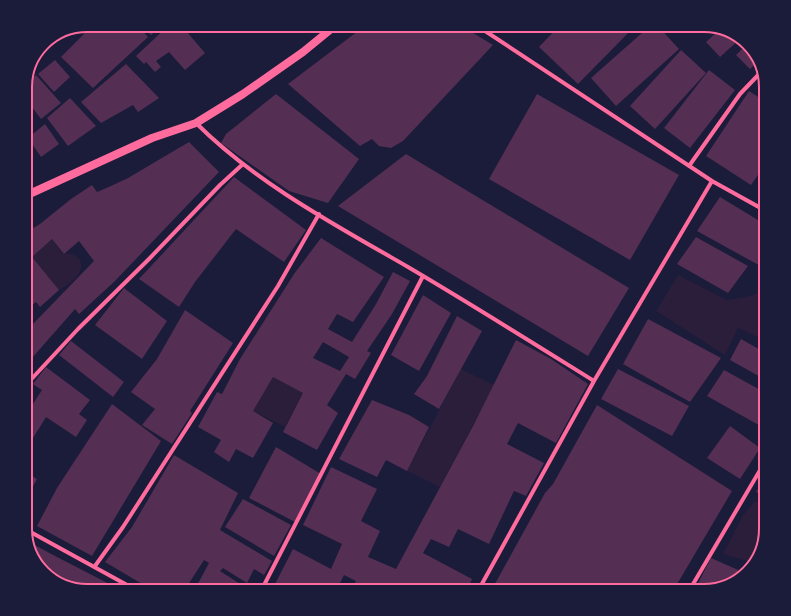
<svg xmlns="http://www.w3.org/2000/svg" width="791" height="616" font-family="'Roboto Condensed',sans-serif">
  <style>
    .green { fill: #2a1e3b }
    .building { fill: #542f53; fill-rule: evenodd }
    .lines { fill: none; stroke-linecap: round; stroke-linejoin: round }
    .minor { stroke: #ff6b9d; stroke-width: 4 }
    .secondary { stroke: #ff6b9d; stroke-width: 8 }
    .rim { fill: none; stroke: #ff6b9d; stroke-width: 2 }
  </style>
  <rect width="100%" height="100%" fill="#1b1b3a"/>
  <path class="green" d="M52 239 63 254C78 251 87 264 77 276 72 282 66 286 59 290L32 257Z
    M678 275 727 300 747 297 766 290V341L738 328 725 355 656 311Z
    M461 369 494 385 440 487 407 471Z
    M273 377 303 393 285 427 253 411Z
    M755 501 766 506V529L760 546 756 549 751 562 723 554 743 515Z"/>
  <path class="building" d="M93 25H137L148 37 93 88 61 57Z
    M141 25H163L151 35Z
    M169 25H181L205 53 185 70 169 52 156 61 161 67 155 72 146 62 144 64 136 56Z
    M366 25H460L493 45 403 141 391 148 379 146 372 139 360 146 288 84Z
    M560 25H636L578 84 539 47Z
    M651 25H657L679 49 616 106 591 78Z
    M719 30 741 38 720 57 706 42Z
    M747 44 760 60 750 69 736 55Z
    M681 50 706 73 655 129 630 106Z
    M55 60 70 77 54 92 38 74Z
    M126 64 159 98 138 112 133 105 101 123 81 102Z
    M709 70 735 90 690 148 664 128Z
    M36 75 61 103 41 119 25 98V85Z
    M764 80 766 87V94L758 88Z
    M749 91 766 102V163L751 185 706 156Z
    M276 94 359 159 328 203 289 191 221 143 226 134Z
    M537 94 679 175 630 260 489 179Z
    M70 98 96 126 68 146 47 118Z
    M45 124 59 144 41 157 28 138Z
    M189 142 219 172 114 282 79 314 75 309 25 366V323L27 321 31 326 94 261 79 241 64 254 52 239 32 257 59 290 40 307 36 302 25 311V233L40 224 71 199 92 185 97 192 111 186 128 178Z
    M406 154 629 288 588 356 338 206Z
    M766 173V186L760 182Z
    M234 177 306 230 284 262 236 229 195 282 179 307 139 279Z
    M720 197 766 225V265L764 268 697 231Z
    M696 237 748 266 728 293 677 264Z
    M321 238 384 277 353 322 337 314 328 329 352 342 376 304 393 272 410 281 392 314 367 351 371 353 355 379 346 374 327 405 338 413 317 450 283 432 303 393 273 377 253 411 273 423 253 458 236 449 229 462 214 452 221 440 198 427 217 392 222 394 240 359 294 274ZM323 342 349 357 340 371 313 358Z
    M124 288 167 321 142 359 95 325Z
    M423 295 451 313 419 371 391 355Z
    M185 310 233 343 190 411 192 413 172 444 142 425 155 409 131 392 157 359Z
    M457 316 482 331 439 409 414 394 427 376Z
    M648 319 721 358 690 402 623 364Z
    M741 339 766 353V380L730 360Z
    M516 340 551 359 588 384 556 443 518 423 507 444 544 463 526 496 514 491 489 544 458 529 449 547 431 539 423 553 472 579 467 591H350L356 581 344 575 336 591H290L275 584 293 549 331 569 342 544 303 525 331 467 377 489 361 521 380 531 368 557 396 569 473 426Z
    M71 341 124 382 113 397 59 355Z
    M46 367 90 400 79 414 87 420 76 437 46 417 25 451V402L31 407 42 390 33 384Z
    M618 369 689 406 672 436 601 399Z
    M724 370 766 393V429L707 396Z
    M372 400 409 415 429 427 407 471 386 460 377 477 339 459Z
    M112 404 161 441 92 556 37 526 57 488Z
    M597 405 732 491 673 591H585L581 589 580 591H534L525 585 521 591H491L545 493 553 484Z
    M730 426 760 448 740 479 707 458Z
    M276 447 321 474 295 522 249 498Z
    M174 455 238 493 220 530 272 561 264 575 254 569 247 583 223 568 220 571 251 591H194L209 563 204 560 184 591H154L105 562 132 527Z
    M25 472 37 479 25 501Z
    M766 475V497L756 492Z
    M243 499 291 525 274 556 225 527Z
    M27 541 57 557 123 591H87L49 578 32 557Z
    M711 558 745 573 731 585 704 591H694Z"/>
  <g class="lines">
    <path class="minor" d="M476 25 712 181 766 211
      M196 123C256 183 335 225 408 267 471 304 533 343 594 381
      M689 166 740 94 762 71
      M25 386 78 329 149 259 220 185 243 164
      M25 529 138 591
      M95 566 123 527 278 286 319 214
      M261 591 423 276
      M478 591 594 381 712 181
      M689 591 766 460"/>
    <path class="secondary" d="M25 196 152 138 196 123 243 94 303 52 336 25"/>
  </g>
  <path d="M0 0H791V616H0ZM87 32H704A55 55 0 0 1 759 87V529A55 55 0 0 1 704 584H87A55 55 0 0 1 32 529V87A55 55 0 0 1 87 32Z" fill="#1b1b3a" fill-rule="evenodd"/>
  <path class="rim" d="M87 32H704A55 55 0 0 1 759 87V529A55 55 0 0 1 704 584H87A55 55 0 0 1 32 529V87A55 55 0 0 1 87 32Z"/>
</svg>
